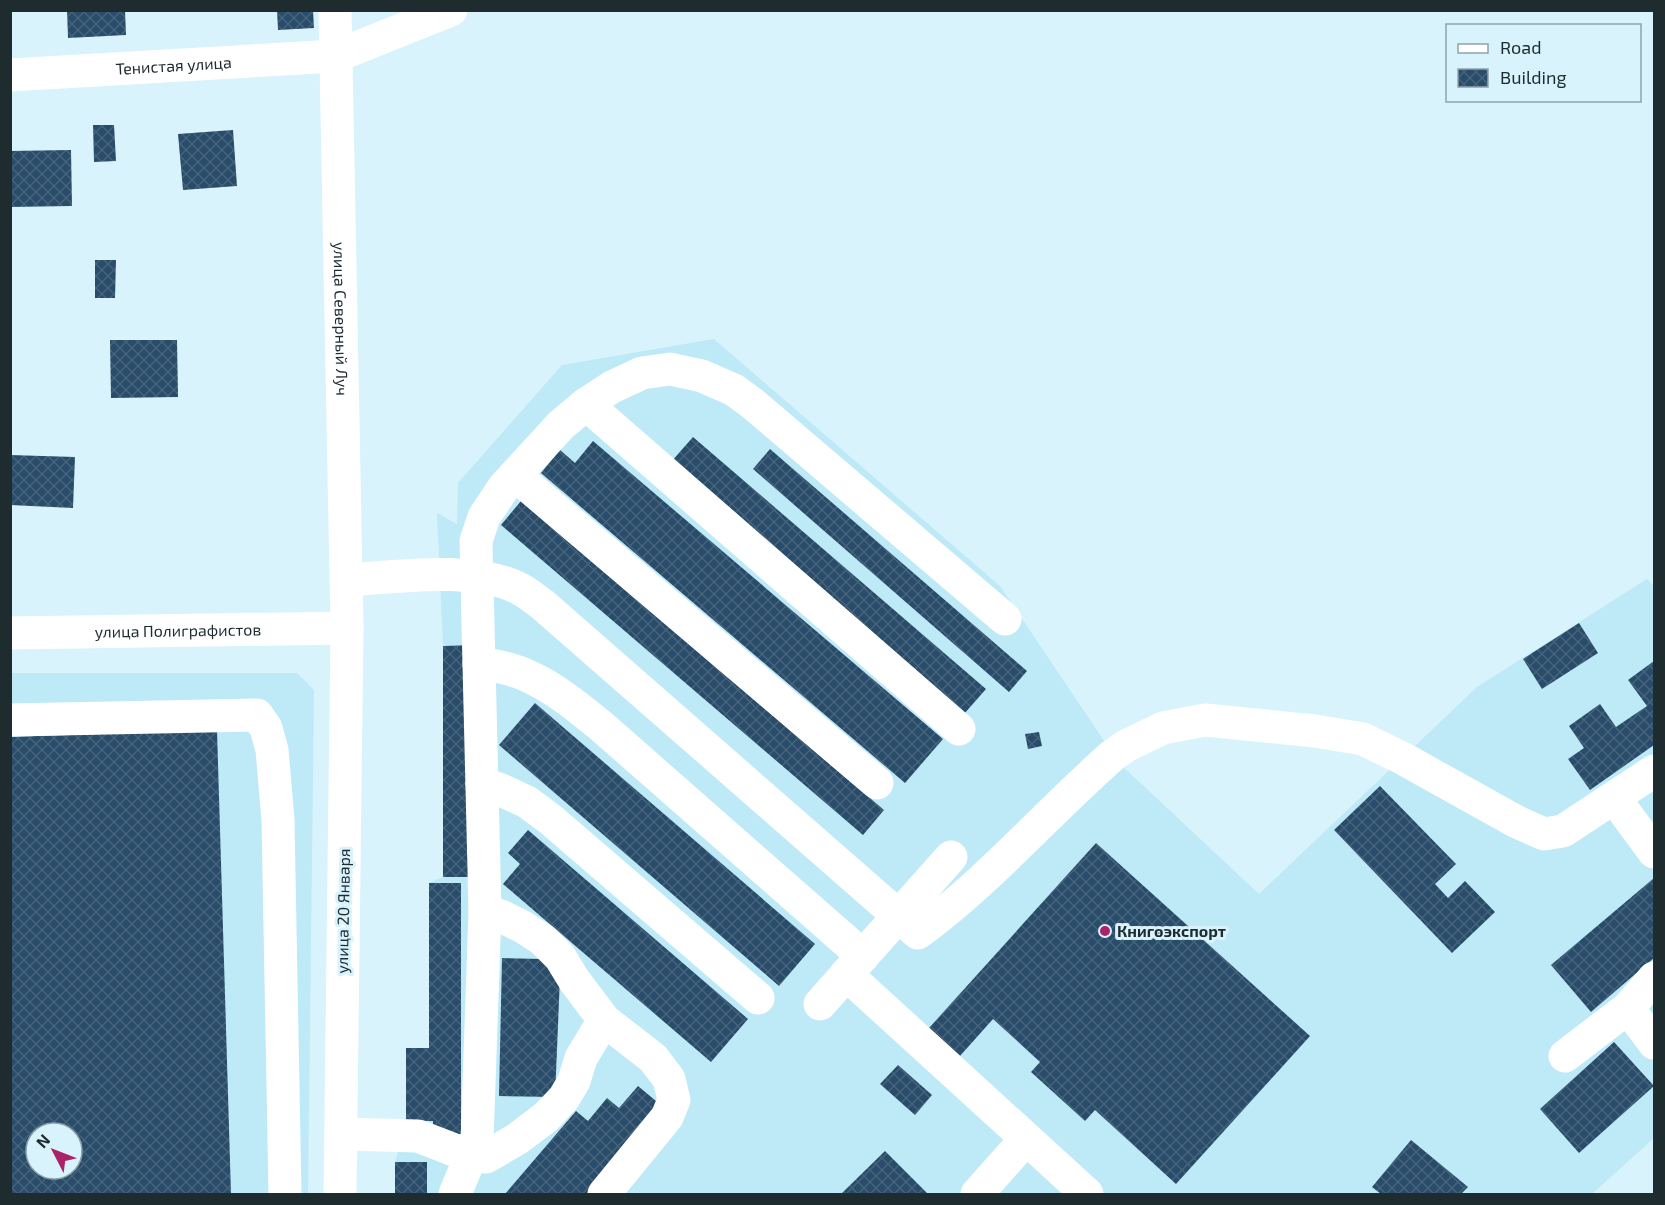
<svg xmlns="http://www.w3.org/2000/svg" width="1665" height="1205" font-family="'Exo 2',sans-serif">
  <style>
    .built { fill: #bee9f7; fill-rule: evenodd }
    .building { fill: url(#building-cross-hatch); fill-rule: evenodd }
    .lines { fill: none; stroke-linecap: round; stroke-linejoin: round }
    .minor { stroke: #fff; stroke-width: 33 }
    .poi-dot { fill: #a9226a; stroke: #d8f3fc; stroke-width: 2 }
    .labels { text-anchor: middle; stroke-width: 6; stroke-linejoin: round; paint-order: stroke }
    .street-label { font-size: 16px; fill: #1e2b2f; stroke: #d8f3fc }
    .poi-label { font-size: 16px; font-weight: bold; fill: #1e2b2f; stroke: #d8f3fc; text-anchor: start }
  </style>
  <defs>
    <pattern id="building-cross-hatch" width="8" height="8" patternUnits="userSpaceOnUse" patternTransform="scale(1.5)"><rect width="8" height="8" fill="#284c69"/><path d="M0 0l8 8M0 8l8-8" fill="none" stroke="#46637b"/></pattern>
  </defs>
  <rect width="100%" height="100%" fill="#d8f3fc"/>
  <path class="built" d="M714 339 1000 586 1119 763 1259 894 1477 687 1647 579 1654 586V1138L1592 1194H395V1162L406 1121V1048H429V883L443 877V646L437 513 457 524 458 483 562 365Z
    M11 673H297L314 690 308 1194H11ZM36 1133H72V1169H36Z"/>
  <path class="building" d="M67 10H125L126 35 68 38Z
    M277 10H313L314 28 278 30Z
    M93 125H114L116 161 94 162Z
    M233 130 237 186 183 190 178 134Z
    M71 150 72 206 11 207 10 151Z
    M95 260H116L115 298H95Z
    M110 340H177L178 397 111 398Z
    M693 437 986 689 964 714 671 462Z
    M593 441 943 739 905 783 541 473 560 450 575 463Z
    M770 449 1027 671 1009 692 753 469Z
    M10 455 75 457 73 508 10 505Z
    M521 501 884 810 863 835 501 525Z
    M1579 623 1598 653 1542 689 1523 659Z
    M475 645V877H443V646Z
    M1654 661V745L1590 790 1568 759 1584 748 1569 726 1600 704 1616 727 1647 706 1628 680Z
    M535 703 815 944 779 986 499 745Z
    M217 730 231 1194H10V737ZM36 1133H72V1169H36Z
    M1039 732 1042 746 1028 749 1025 734Z
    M1380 786 1456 864 1435 884 1448 898 1465 881 1495 912 1452 953 1334 830Z
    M528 830 748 1019 711 1062 503 884 520 864 508 853Z
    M1096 843 1310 1036 1176 1184 1095 1110 1085 1121 1031 1072 1040 1062 993 1019 960 1056 929 1028Z
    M1654 878V958L1591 1012 1551 965Z
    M429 883H461V1134L433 1135V1121H406V1048H429Z
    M502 958 542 959 560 977 555 1097 499 1096Z
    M1614 1042 1654 1086 1579 1153 1540 1109Z
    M898 1065 932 1095 915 1115 880 1084Z
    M638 1086 662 1106 587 1194H505L576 1111 588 1121 607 1098 619 1108Z
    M1411 1140 1468 1187 1461 1194H1381L1372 1187Z
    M885 1151 928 1194H841Z
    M395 1162H427V1194H395Z"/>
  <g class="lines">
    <g class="minor">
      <path id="s1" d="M335 10 347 628 340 1194"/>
      <path id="s2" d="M10 75 336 56 451 10"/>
      <path d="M586 404 959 729"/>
      <path d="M515 475 877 783"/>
      <path d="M346 580C396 577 475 565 520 589 528 593 536 600 543 605L918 933C989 881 1047 813 1113 755L1126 746 1163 728 1205 720 1315 731 1363 739 1402 758 1517 822 1544 834 1563 831 1654 771"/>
      <path id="s3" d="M10 633 347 628"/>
      <path d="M479 663C496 666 514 669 530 677 556 689 579 708 601 726L863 956"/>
      <path d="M10 720 257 715 266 728 272 750 278 820 285 1194"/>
      <path d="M482 784 499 789 527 802 550 819 758 998"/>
      <path d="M1615 799 1654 852"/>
      <path d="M485 911 501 916 523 927 543 940 560 957 574 980 604 1020 653 1058 669 1079 674 1100 667 1117 604 1194"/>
      <path d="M846 974 1087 1194"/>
      <path d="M820 1004 951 857"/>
      <path d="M1628 1008 1654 1043"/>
      <path d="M1565 1056 1628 1008 1654 978"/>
      <path d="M341 1134 418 1136 470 1156 486 1157 517 1139 546 1117 564 1098 574 1081 581 1058 604 1020"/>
      <path d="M455 1194 477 1141 485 911 476 541 484 517 504 487 561 425 586 404 612 387 642 373 670 369 702 376 734 390 753 404 1005 619"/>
      <path d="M977 1194 1026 1139"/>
    </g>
  </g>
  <circle class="poi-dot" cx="1105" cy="931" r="6"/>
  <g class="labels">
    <g class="street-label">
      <text dy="6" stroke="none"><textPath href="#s2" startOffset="164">Тенистая улица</textPath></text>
      <text dy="6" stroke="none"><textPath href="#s1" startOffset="309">улица Северный Луч</textPath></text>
      <text dy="6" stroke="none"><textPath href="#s3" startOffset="168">улица Полиграфистов</textPath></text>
      <text transform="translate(343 911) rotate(-89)" y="6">улица 20 Января</text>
    </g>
    <g class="poi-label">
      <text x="1117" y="937">Книгоэкспорт</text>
    </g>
  </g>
  <rect width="1665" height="1205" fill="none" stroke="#1e2b2f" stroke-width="24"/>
  <rect x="1446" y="24" width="195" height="78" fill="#d8f3fc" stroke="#8ea3aa" stroke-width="1.5"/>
  <rect x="1458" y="44" width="30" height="9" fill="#ffffff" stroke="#8ea3aa" stroke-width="1.5"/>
  <text x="1500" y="54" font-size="18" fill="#1e2b2f">Road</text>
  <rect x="1458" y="69" width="30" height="18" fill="url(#building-cross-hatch)" stroke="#8ea3aa" stroke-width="1.5"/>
  <text x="1500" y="84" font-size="18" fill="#1e2b2f">Building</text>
  <g transform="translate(54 1151) rotate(312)"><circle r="28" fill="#d8f3fc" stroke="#8ea3aa" stroke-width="1.5"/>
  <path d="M0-4.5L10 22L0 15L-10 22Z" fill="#a9226a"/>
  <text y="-9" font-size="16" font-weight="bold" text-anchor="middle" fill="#1e2b2f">N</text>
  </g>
</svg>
